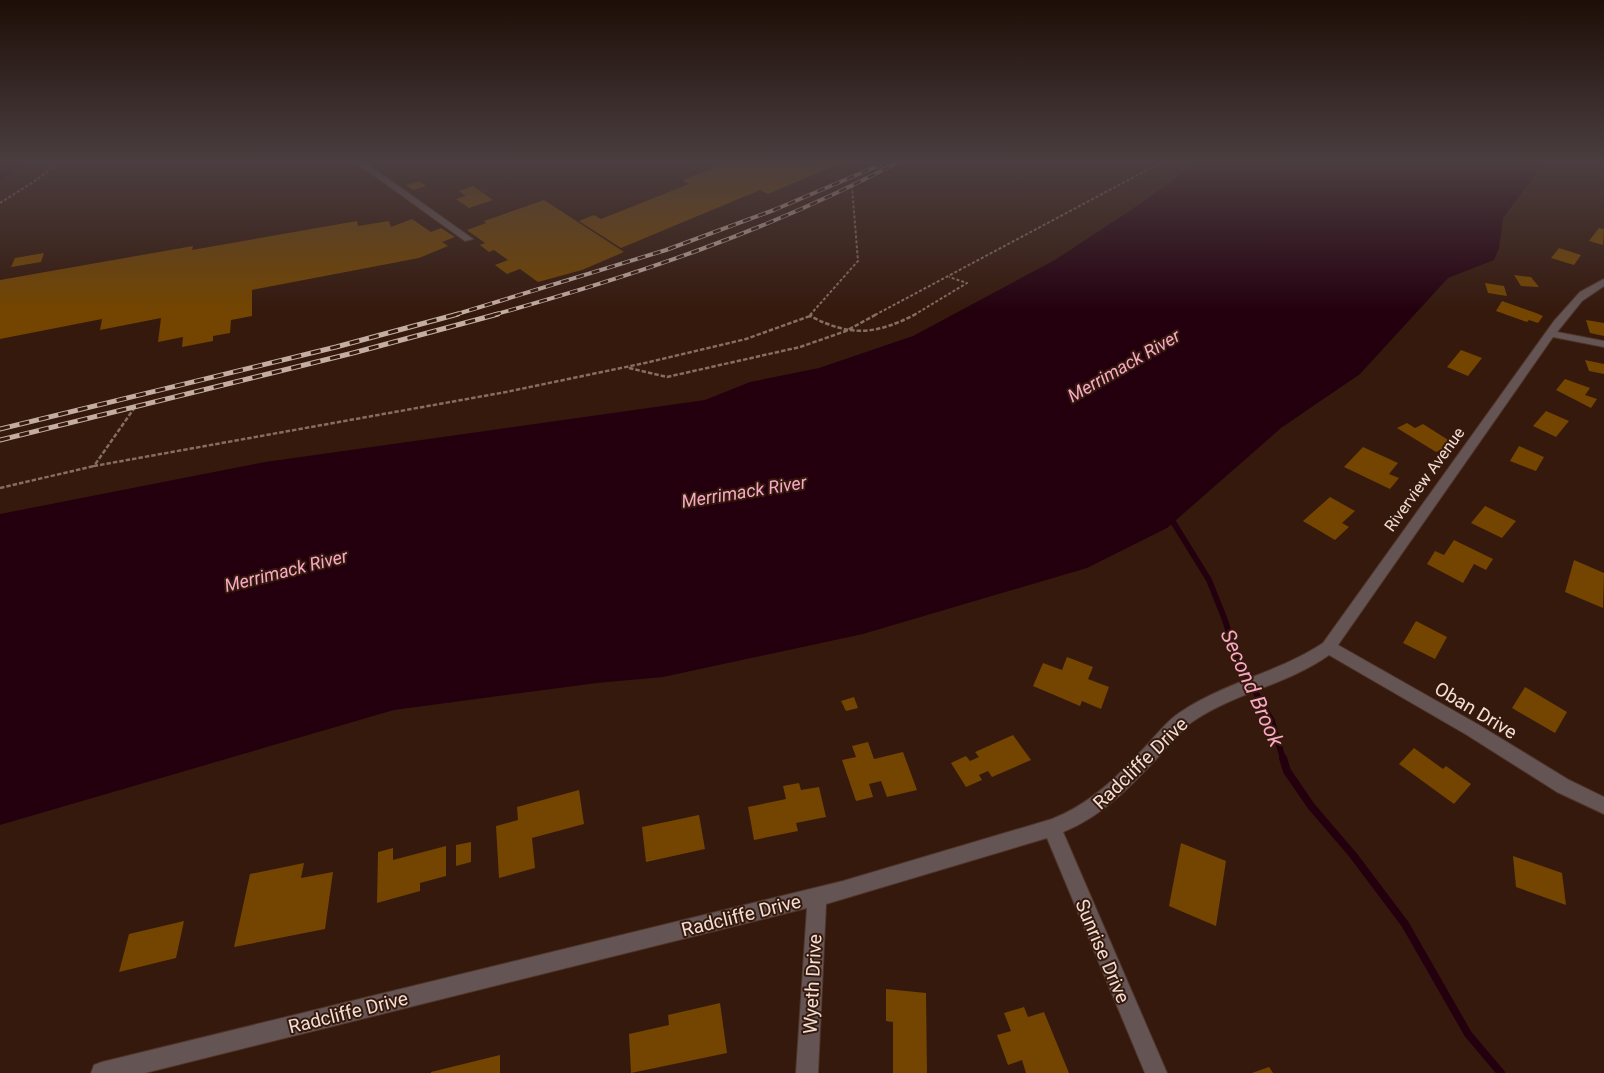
<svg xmlns="http://www.w3.org/2000/svg" width="1604" height="1073" font-family="Roboto,sans-serif">
  <style>
    .water { fill: #24000f }
    .lines { fill: none; stroke-linecap: round; stroke-linejoin: round }
    .stream-far1 { stroke: #24000f; stroke-width: 6 }
    .stream { stroke: #24000f; stroke-width: 8 }
    .building { fill: #734500 }
    .minor-casing { stroke: #4f3529; stroke-width: 2 }
    .path-far1 { stroke: #856d62; stroke-width: 2; stroke-dasharray: 3 2; stroke-linecap: butt }
    .path { stroke: #856d62; stroke-width: 2.5; stroke-dasharray: 4.5 2; stroke-linecap: butt }
    .minor { fill: #655454; fill-rule: evenodd }
    .rail-far1-casing { stroke: #c3ada3; stroke-width: 4 }
    .rail-casing { stroke: #c3ada3; stroke-width: 5 }
    .rail-far1 { stroke: #35190d; stroke-width: 2.5; stroke-dasharray: 8; stroke-linecap: butt }
    .rail { stroke: #35190d; stroke-width: 3; stroke-dasharray: 10; stroke-linecap: butt }
    .labels { text-anchor: middle; stroke-width: 4; stroke-linejoin: round; paint-order: stroke }
    .street-label { font-size: 16px; fill: #f2ded5; stroke: #35190d }
    .water-label { font-size: 18px; font-style: italic; fill: #f9a9c6; stroke: #35190d }
    .near-street-label { font-size: 19px; fill: #f2ded5; stroke: #35190d }
    .near-water-label { font-size: 21px; font-style: italic; fill: #f9a9c6; stroke: #35190d }
  </style>
  <rect width="100%" height="100%" fill="#35190d"/>
  <path class="water" d="M0 161H35L0 180Z
    M1199 161H1545L1503 218 1499 248 1494 260 1448 278 1360 374 1281 428 1167 528 1087 568 863 634 663 677 597 683 394 710 0 825V514L265 462 705 400 750 382 819 368 913 336 1055 260 1146 200Z"/>
  <g class="lines">
    <path class="stream-far1" d="M1170 517 1209 580 1225 620 1237 660 1272 721 1283 759"/>
    <path class="stream" d="M1283 758 1287 771 1311 806 1353 855 1405 924 1468 1034 1501 1073"/>
  </g>
  <path class="building" d="M731 161 745 166 758 161H846L768 194 760 190 621 248 579 221 594 215 601 219 689 184 682 180Z
    M419 181 426 186 413 190 406 185Z
    M473 186 493 200 469 208 456 199 466 196 459 191Z
    M544 200 624 252 582 270 538 282 520 269 507 274 495 265 508 260 494 250 489 252 480 245 485 243 467 230 486 223 484 221Z
    M412 219 431 232 441 228 455 237 442 242 448 246 419 258 252 290V316L231 320 230 333 213 336V341L182 347 183 337 158 342 161 318 100 330 102 319 0 339V280L193 246 192 250 357 221 358 226 389 221 391 227Z
    M1599 228 1604 229 1603 245 1589 241Z
    M1559 248 1581 255 1574 265 1551 258Z
    M44 253 41 262 11 267 15 258Z
    M1514 275 1531 277 1539 287 1521 286Z
    M1485 283 1504 286 1507 296 1488 293Z
    M1502 301 1536 313 1543 316 1538 323 1529 320 1527 322 1496 311Z
    M1586 320 1604 323V336L1590 333Z
    M1461 350 1482 358 1468 376 1447 367Z
    M1585 360 1604 364V374L1589 371Z
    M1565 379 1590 388 1585 395 1597 399 1591 408 1556 390Z
    M1546 411 1569 421 1556 437 1533 426Z
    M1407 423 1415 428 1423 424 1453 443 1436 452 1397 428Z
    M1519 446 1544 457 1536 471 1510 461Z
    M1363 447 1398 463 1389 474 1399 478 1390 489 1344 467Z
    M1330 497 1355 511 1342 523 1349 527 1335 540 1303 521Z
    M1485 506 1516 521 1502 538 1471 523Z
    M1454 540 1493 559 1486 570 1474 564 1463 583 1427 564 1435 551 1444 555Z
    M1574 560 1604 573 1603 608 1565 592Z
    M1416 621 1447 637 1435 659 1403 643Z
    M1067 657 1093 667 1088 679 1109 687 1101 709 1082 701 1080 706 1033 686 1043 663 1062 670Z
    M1525 687 1567 712 1555 733 1512 708Z
    M854 697 858 708 846 711 841 701Z
    M1013 735 1031 760 992 777 988 771 979 775 982 780 966 787 951 763 966 756 970 761 979 757 975 752Z
    M868 742 874 759 903 752 917 790 887 797 881 781 869 784 873 797 856 801 842 760 856 757 852 746Z
    M1414 748 1443 769 1446 766 1471 784 1454 804 1399 764Z
    M799 783 801 790 819 787 826 817 796 823 798 831 754 840 748 807 786 799 783 786Z
    M579 790 584 824 532 838 535 868 499 878 496 826 518 820 517 807Z
    M699 815 705 849 646 862 642 827Z
    M471 842V862L456 866V845Z
    M1181 843 1226 861 1216 926 1169 906Z
    M446 846V876L420 883V891L377 903 378 852 393 848V860Z
    M1513 856 1562 873 1566 905 1516 887Z
    M304 863 301 878 333 872 325 929 234 947 250 874Z
    M184 921 176 958 119 972 129 934Z
    M886 989 926 993 927 1073H893V1022L886 1021Z
    M720 1003 727 1053 631 1073 629 1034 669 1025 668 1015Z
    M1024 1007 1028 1017 1044 1012 1069 1073H1026L1022 1060 1008 1065 997 1035 1011 1031 1004 1013Z
    M500 1055V1073H431V1072Z
    M1269 1067 1273 1073H1252Z"/>
  <g class="lines">
    <defs>
      <path id="minor" d="M354 161H363L473 239 465 241Z
        M1604 279V286L1582 301 1557 332 1604 341V347L1553 337 1338 645 1479 725 1569 780 1604 797V814L1557 792 1467 735 1329 655C1287 685 1234 693 1192 722 1180 731 1170 743 1160 755 1131 786 1103 816 1063 832L1167 1073H1145L1047 838 826 904 818 1073H796L807 908 145 1073H91L94 1065 102 1062 843 881 1052 819C1091 804 1119 775 1147 745 1157 734 1167 721 1179 713 1224 682 1278 673 1323 643L1554 321 1580 292Z"/>
    </defs>
    <use href="#minor" class="minor-casing"/>
    <path class="path-far1" d="M0 203 38 179 60 161
      M810 315 858 261 852 187
      M875 315 1164 161
      M914 315 967 283 949 277"/>
    <path class="path" d="M812 314 810 316C851 337 875 335 916 314
      M629 368 667 377 800 347 846 331 877 314
      M135 407 94 466 506 392 645 363 746 339 810 316
      M0 488 94 466"/>
    <use href="#minor" class="minor"/>
    <defs>
      <path id="rail-far1" d="M454 315 666 250 774 210 880 165
        M493 315C634 276 771 230 900 161"/>
      <path id="rail" d="M0 429 336 347 458 314
        M0 440 353 353 498 314"/>
    </defs>
    <use href="#rail-far1" class="rail-far1-casing"/>
    <use href="#rail" class="rail-casing"/>
    <use href="#rail-far1" class="rail-far1"/>
    <use href="#rail" class="rail"/>
  </g>
  <linearGradient id="sky" x2="0" y2="1"><stop stop-color="#1d0e07"/><stop offset="0.52" stop-color="#4b3e40"/><stop offset="1" stop-color="#4b3e40" stop-opacity="0"/></linearGradient>
  <rect width="1604" height="311" fill="url(#sky)"/>
  <g class="labels">
    <g class="street-label">
      <text transform="translate(1424 479) rotate(-54)" y="6">Riverview Avenue</text>
    </g>
    <g class="water-label">
      <text transform="translate(1124 366) rotate(-30)" y="6">Merrimack River</text>
      <text transform="translate(744 492) rotate(-9)" y="6">Merrimack River</text>
      <text transform="translate(286 571) rotate(-14)" y="6">Merrimack River</text>
    </g>
    <g class="near-street-label">
      <text transform="translate(1476 710) rotate(31)" y="7">Oban Drive</text>
      <text transform="translate(1140 763) rotate(-44)" y="7">Radcliffe Drive</text>
      <text transform="translate(741 915) rotate(-14)" y="7">Radcliffe Drive</text>
      <text transform="translate(1103 951) rotate(67)" y="7">Sunrise Drive</text>
      <text transform="translate(812 984) rotate(-87)" y="7">Wyeth Drive</text>
      <text transform="translate(348 1012) rotate(-14)" y="7">Radcliffe Drive</text>
    </g>
    <g class="near-water-label">
      <text transform="translate(1252 688) rotate(66)" y="7">Second Brook</text>
    </g>
  </g>
</svg>
